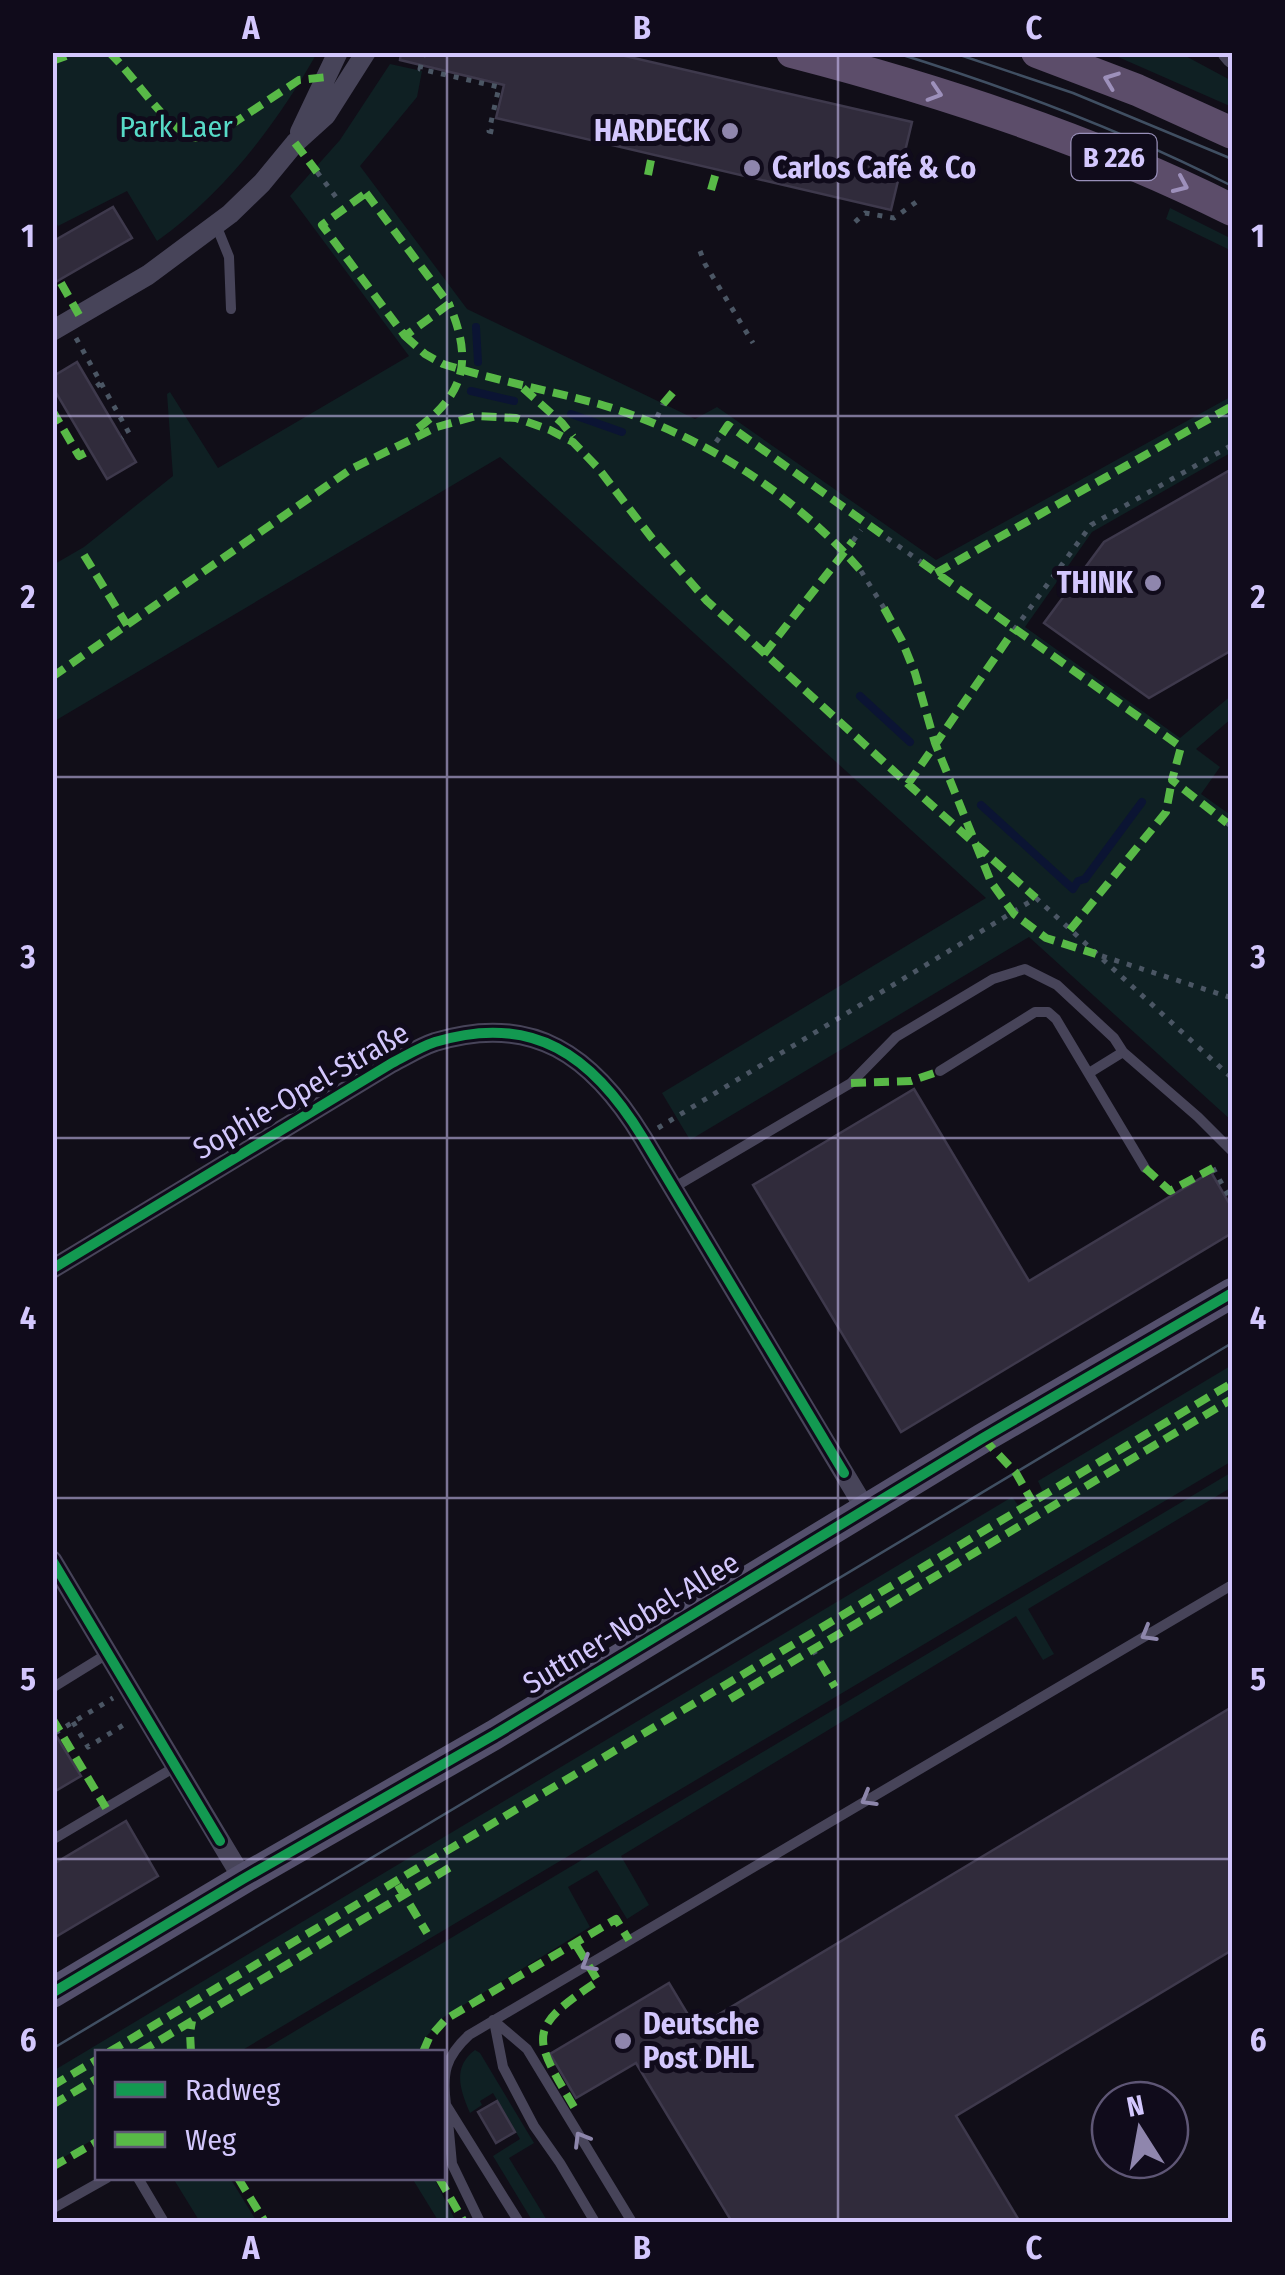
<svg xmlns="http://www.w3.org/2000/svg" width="1285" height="2275" font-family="'Fira Sans Condensed',sans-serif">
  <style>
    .green { fill: #0f2023 }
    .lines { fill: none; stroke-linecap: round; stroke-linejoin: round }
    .stream { stroke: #0b1433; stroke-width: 8 }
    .building { fill: #302b3b; stroke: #3e394c; stroke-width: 2.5 }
    .path { stroke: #4b5664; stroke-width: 5; stroke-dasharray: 5 8; stroke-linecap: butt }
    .lane { stroke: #474459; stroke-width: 10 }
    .street { stroke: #474459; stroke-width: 20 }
    .secondary { stroke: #54506c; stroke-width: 30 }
    .primary { stroke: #5c4d6a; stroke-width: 32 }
    .tram { stroke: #404f62; stroke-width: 2.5 }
    .quiet { stroke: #58b947; stroke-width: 8; stroke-dasharray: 15 8; stroke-linecap: butt }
    .cycleway-casing { stroke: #100b1b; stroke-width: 16 }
    .cycleway { stroke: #139951; stroke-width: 10 }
    .oneway { stroke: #9d90bb }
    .oneway2 { stroke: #8d86ab }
    .grid { fill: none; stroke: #d3c7fd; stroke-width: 2.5; stroke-opacity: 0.55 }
    .poi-dot { fill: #8f86ad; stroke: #100b1b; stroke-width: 4 }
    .labels { text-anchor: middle; stroke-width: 10; stroke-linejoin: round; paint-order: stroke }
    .shield { fill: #100b1b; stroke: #988fb9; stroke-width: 2.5 }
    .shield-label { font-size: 28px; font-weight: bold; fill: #d3c7fd }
    .park-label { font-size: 30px; fill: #57dac7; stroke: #100b1b }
    .poi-label { font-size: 30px; font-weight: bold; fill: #d3c7fd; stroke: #100b1b; text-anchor: end }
    .street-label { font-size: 30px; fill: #d3c7fd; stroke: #100b1b }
    .neatline { fill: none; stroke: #d3c7fd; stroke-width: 4 }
    .grid-label { font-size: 32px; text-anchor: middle; font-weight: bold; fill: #d3c7fd }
  </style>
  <rect width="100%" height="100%" fill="#110e18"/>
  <path class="green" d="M52 53 53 52 317 53C276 125 225 192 157 241L127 191 58 226 53 217Z
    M1109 53H1180L1232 81V107Z
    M390 64 422 71 417 97 360 166 467 309 695 419 717 407 936 560 1232 396V452L1092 532 1025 627 1180 738 1232 695V718L1196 749 1220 767 1201 794 1232 816V1121L1029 937 690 1140 662 1093 986 898 500 457 53 722V565L84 547 173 476 167 394 170 392 218 468 409 356 290 196 340 140Z
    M1170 208 1232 239V251L1166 219Z
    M1232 1365V1461L239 2052H98L97 2137 53 2164V2071L1012 1497 1018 1505 1042 1490 1038 1481Z
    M1232 1472V1487L1028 1609 1054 1654 1043 1660 1016 1616 621 1856 649 1905 627 1919 597 1870 568 1887 590 1927 444 2017 425 2038 419 2052H260Z
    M475 2050 480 2053 534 2143 509 2158 548 2222H533L493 2156 520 2139 493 2093 480 2101 482 2105 470 2113C460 2090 452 2067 475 2050Z
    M173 2178H230L257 2222H200Z
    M412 2178H434L456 2222H439Z"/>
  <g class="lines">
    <path class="stream" d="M476 327 478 362
      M471 391 514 401
      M571 414 622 432
      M860 696 910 742
      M981 805 1073 889 1078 881 1085 879 1142 802"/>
  </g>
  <path class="building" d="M401 52H625V56L912 122 891 210 496 118 504 85 400 60Z
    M113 207 132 238 52 284V242Z
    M77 362 136 462 107 479 52 386V377Z
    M1232 469V650L1149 698 1044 623 1104 542Z
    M914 1089 1029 1281 1211 1172 1232 1208V1233L901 1432 753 1185Z
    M1232 1707V1950L956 2116 1020 2222H732L636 2063 576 2098 550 2054 669 1983 696 2028Z
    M52 1729 81 1776 52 1793Z
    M126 1821 158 1876 52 1939V1865Z
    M497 2101 515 2132 496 2143 478 2112Z"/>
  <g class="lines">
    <path class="path" d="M424 52 420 69 499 87 489 131 498 133
      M317 172 339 201
      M855 222 865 213 894 218 919 200
      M700 251 705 264 753 343
      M76 338 101 383 93 389
      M101 383 129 433 122 438
      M657 417 663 404
      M716 442 722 434
      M887 538 921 562
      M853 541 861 530
      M861 571 884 608
      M1014 630 1091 525 1232 445
      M1227 823 1232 827
      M1102 956 1232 998
      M658 1128 1036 898 1232 1078
      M1213 1168 1232 1202
      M813 1650 820 1662
      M73 1722 88 1747 125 1724
      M55 1733 113 1698"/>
    <path class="lane" d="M216 225 229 257 231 309
      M940 1071 1035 1012H1048L1056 1019 1145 1168
      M1089 1073 1123 1052
      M673 1188 851 1083 896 1037 993 979 1025 969 1057 985 1114 1038 1123 1052 1198 1117 1232 1151
      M52 1688 107 1654
      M52 1840 175 1767
      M493 2020 527 2049 632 2222
      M494 2021 503 2067 534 2126 560 2163 595 2222
      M447 2110 452 2164 480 2222
      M138 2178 164 2222
      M52 2209 107 2178
      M519 2222 446 2105C442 2073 445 2057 469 2035L1232 1585"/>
    <path class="street" d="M1227 52 1232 58
      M300 132 338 52
      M52 331 148 275 230 214 262 183 295 143 326 115 366 52
      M52 1269 392 1063C406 1056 420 1047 435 1042 533 1012 593 1056 643 1138L866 1510
      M52 1560 243 1879"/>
    <path class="secondary" d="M52 1993 243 1879 494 1735 983 1438 1232 1293"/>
    <path class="primary" d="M792 52C943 91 1093 140 1232 210
      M1037 52 1137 90 1232 133"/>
    <path class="tram" d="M893 52C1010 88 1124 131 1232 186
      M951 52 1073 93 1232 159
      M52 2049 1232 1343"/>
    <path class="quiet" d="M109 52C136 78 162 123 193 138L210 136 223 130 299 80 327 77
      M52 61 77 52
      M295 143 317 172
      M648 175 652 155
      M711 190 717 169
      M366 193 449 304 405 336 322 225Z
      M61 283 79 315
      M405 336 425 354 443 364C494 380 547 390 599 404 698 433 793 492 861 571
      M523 388 562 423 573 437
      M663 404 674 391
      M52 410 79 456 85 453
      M418 428C467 392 472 358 449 304
      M722 434 728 425 887 538
      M84 555 127 625
      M921 562 1181 747 1172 780 1227 823
      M936 573 1232 406
      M884 608 902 641 915 673 935 743 991 882 1014 914 1046 938 1096 954
      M764 654 853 541
      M52 677 351 469 437 427 476 416 516 418 550 430 573 442 598 468 651 537 707 601 908 784 1036 898
      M908 784 1014 630
      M1070 930 1166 812 1172 780
      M851 1083 911 1081 940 1071
      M1145 1168 1170 1191 1213 1168
      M983 1438 1016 1473 1032 1501
      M820 1662 835 1687
      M730 1699 1232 1399
      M52 1718 106 1808
      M398 1885 427 1933
      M109 2052 1232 1383
      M140 2052 454 1865
      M191 2052 190 2033 192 2021
      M423 2052 429 2038 446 2019 616 1919 629 1940
      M52 2086 98 2059
      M52 2105 98 2078
      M574 2107C533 2037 525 2029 598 1981L575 1943
      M52 2167 98 2141
      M238 2178 265 2222
      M439 2178 464 2222"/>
    <defs>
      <path id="cycleway" d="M52 1269 392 1063C406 1056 420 1047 435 1042 533 1012 593 1056 643 1138L844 1473
        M52 1560 220 1841
        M52 1993 243 1879 494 1735 983 1438 1232 1293"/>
    </defs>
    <use href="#cycleway" class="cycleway-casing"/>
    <use href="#cycleway" class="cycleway"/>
  </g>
  <defs><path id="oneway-chevron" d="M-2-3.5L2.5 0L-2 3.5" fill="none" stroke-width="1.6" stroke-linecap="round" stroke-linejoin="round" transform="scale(2.5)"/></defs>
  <g class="oneway">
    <use href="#oneway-chevron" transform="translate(1111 80) rotate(-159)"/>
    <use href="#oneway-chevron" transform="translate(935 93) rotate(18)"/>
    <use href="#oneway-chevron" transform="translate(1181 185) rotate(24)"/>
  </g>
  <g class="oneway2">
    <use href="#oneway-chevron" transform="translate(1148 1634) rotate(150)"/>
    <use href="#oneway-chevron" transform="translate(868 1799) rotate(150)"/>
    <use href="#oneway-chevron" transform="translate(588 1964) rotate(149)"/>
    <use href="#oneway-chevron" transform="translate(581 2139) rotate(-121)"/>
  </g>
  <path class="grid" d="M447 52V2222M838 52V2222M52 416H1232M52 777H1232M52 1138H1232M52 1498H1232M52 1859H1232"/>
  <g class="poi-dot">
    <circle cx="730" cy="131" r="10"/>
    <circle cx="752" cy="168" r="10"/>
    <circle cx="1153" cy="583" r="10"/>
    <circle cx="623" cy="2041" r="10"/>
  </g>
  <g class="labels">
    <rect class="shield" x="1071.5" y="134" width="85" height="46" rx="8"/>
    <g class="shield-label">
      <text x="1114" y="167">B 226</text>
    </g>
    <g class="park-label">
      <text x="176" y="137">Park Laer</text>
    </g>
    <g class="poi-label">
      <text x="710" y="141">HARDECK</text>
      <text x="772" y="178" text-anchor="start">Carlos Café &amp; Co</text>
      <text x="1133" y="593">THINK</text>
      <text x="643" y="2034" text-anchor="start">Deutsche<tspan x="643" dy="34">Post DHL</tspan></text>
    </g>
    <g class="street-label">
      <text transform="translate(301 1091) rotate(-30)" y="10">Sophie-Opel-Straße</text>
      <text transform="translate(631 1623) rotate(-31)" y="10">Suttner-Nobel-Allee</text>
    </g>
  </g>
  <rect width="1285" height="2275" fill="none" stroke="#100b1b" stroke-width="110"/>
  <rect x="95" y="2050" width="350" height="130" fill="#100b1b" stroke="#5e5675" stroke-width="2.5"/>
  <rect x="115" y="2082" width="50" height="15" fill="#139951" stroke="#5e5675" stroke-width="2.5"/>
  <text x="185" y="2100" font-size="30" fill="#d3c7fd">Radweg</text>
  <rect x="115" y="2132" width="50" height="15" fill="#58b947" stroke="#5e5675" stroke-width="2.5"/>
  <text x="185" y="2150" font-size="30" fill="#d3c7fd">Weg</text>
  <g transform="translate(1140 2130) rotate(349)"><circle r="48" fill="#100b1b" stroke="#5e5675" stroke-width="2.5"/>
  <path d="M0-8L18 38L0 25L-18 38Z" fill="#8f86ad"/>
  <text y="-15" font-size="28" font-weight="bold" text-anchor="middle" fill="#d3c7fd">N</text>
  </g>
  <rect x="55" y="55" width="1175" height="2165" class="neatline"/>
  <g class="grid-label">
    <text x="251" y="39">A</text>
    <text x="642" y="39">B</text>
    <text x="1034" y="39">C</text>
    <text x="28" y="247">1</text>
    <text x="1258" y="247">1</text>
    <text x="28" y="608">2</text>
    <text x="1258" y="608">2</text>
    <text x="28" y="968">3</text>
    <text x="1258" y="968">3</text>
    <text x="28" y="1329">4</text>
    <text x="1258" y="1329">4</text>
    <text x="28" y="1690">5</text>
    <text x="1258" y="1690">5</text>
    <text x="28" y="2051">6</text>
    <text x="1258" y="2051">6</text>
    <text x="251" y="2259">A</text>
    <text x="642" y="2259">B</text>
    <text x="1034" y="2259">C</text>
  </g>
</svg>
